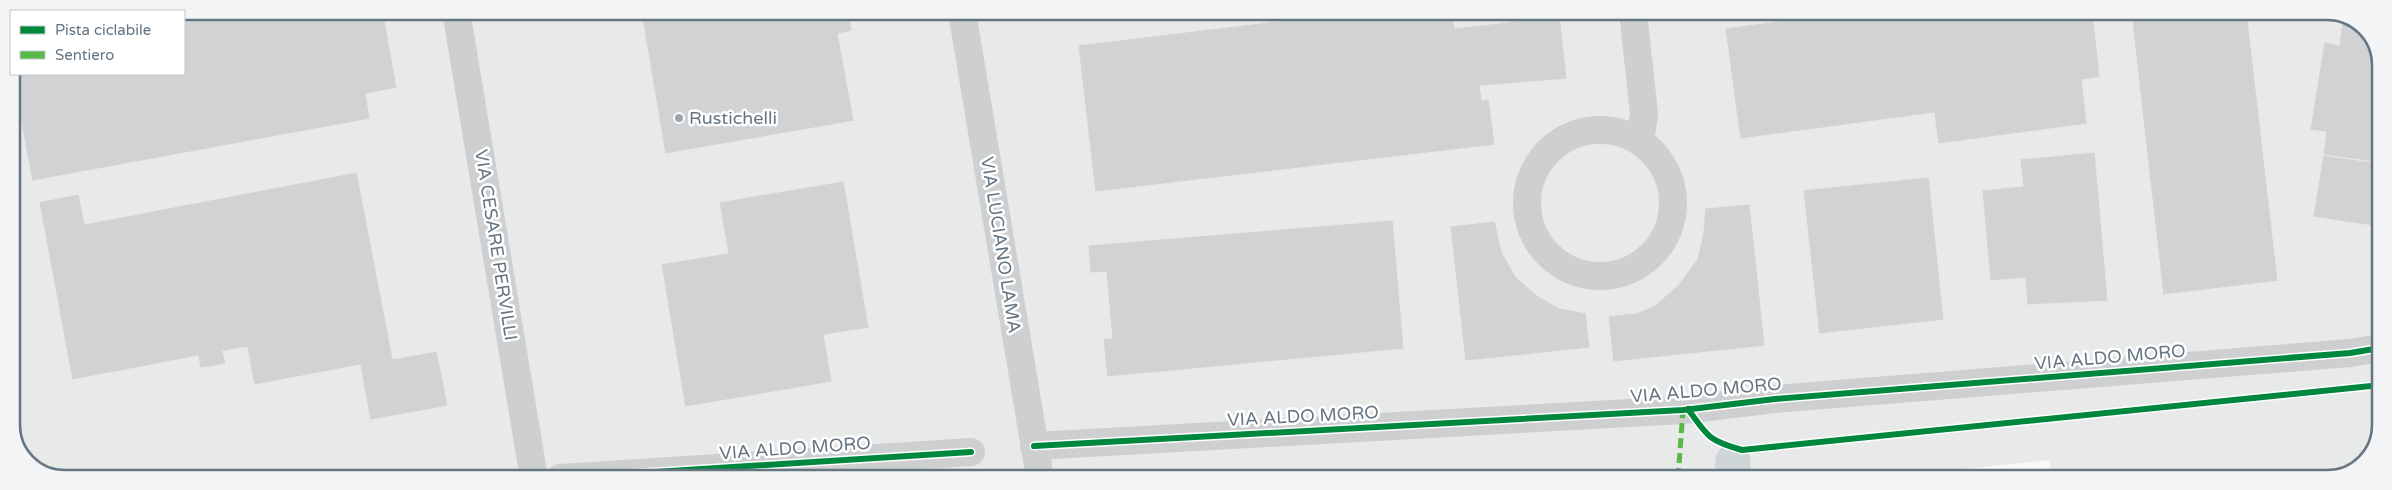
<svg xmlns="http://www.w3.org/2000/svg" width="2392" height="490" font-family="'Varela Round',sans-serif">
  <style>
    .built { fill: #e8e9e9 }
    .lines { fill: none; stroke-linecap: round; stroke-linejoin: round }
    .canal { stroke: #ced6d9; stroke-width: 35 }
    .building { fill: #d0d2d3; stroke: #e8e8e8 }
    .minor { stroke: #cecfd0; stroke-width: 28 }
    .quiet { stroke: #58b947; stroke-width: 5; stroke-dasharray: 10 5; stroke-linecap: butt }
    .cycleway-casing { stroke: #fff; stroke-width: 9 }
    .cycleway { stroke: #00873e; stroke-width: 6 }
    .poi-dot { fill: #99a4ac; stroke: #fff; stroke-width: 2 }
    .labels { text-anchor: middle; stroke-width: 5; stroke-linejoin: round; paint-order: stroke }
    .poi-label { font-size: 18px; fill: #657683; stroke: #fff; text-anchor: start }
    .street-label { font-size: 18px; fill: #657683; stroke: #fff }
    .rim { fill: none; stroke: #657683; stroke-width: 2.5 }
  </style>
  <rect width="100%" height="100%" fill="#f9f9f9"/>
  <path class="built" d="M184 11 2337 12 2367 29 2380 58V435L2362 466 2327 479H2049L2050 460 1867 479 55 478 25 461 12 432 11 74H184Z"/>
  <g class="lines">
    <path class="canal" d="M1732 478 1733 461"/>
  </g>
  <path class="building" d="M184 11H383L397 88 366 94 370 119 32 181 12 74H184Z
    M641 11 849 12 852 31 838 34 854 121 665 154Z
    M1352 12H1453L1455 28 1560 16 1567 79 1480 86 1482 100 1489 99 1495 145 1095 192 1078 45Z
    M1845 12H2093L2100 77 2082 80 2087 124 1938 144 1934 113 1740 139 1725 28Z
    M2131 12H2247L2278 281 2163 295Z
    M2343 17 2367 29 2380 58V163L2323 155 2326 132 2310 130 2324 42 2339 45Z
    M2095 152 2108 301 2027 305 2025 278 1990 281 1982 190 2023 186 2020 159Z
    M2323 155 2380 163V227L2313 217Z
    M357 172 393 359 437 351 448 406 370 420 360 365 254 385 247 347 223 351 226 364 200 368 198 356 72 380 39 202 79 194 85 224Z
    M1929 177 1944 320 1819 334 1803 190Z
    M844 181 869 328 824 335 832 382 685 407 661 264 728 253 719 202Z
    M1750 204 1765 346 1613 362 1608 316 1636 313 1654 306 1679 284 1697 259 1703 233 1705 208Z
    M1393 220 1404 349 1107 377 1103 339 1112 338 1106 272 1090 273 1088 245Z
    M1495 221 1502 252 1516 277 1538 296 1559 308 1586 313 1590 348 1465 361 1450 226Z"/>
  <g class="lines">
    <path class="minor" d="M456 11 534 478
      M962 12 1040 478
      M1633 12 1644 114 1640 141
      M1527 203a73 73 0 1 1 146 0a73 73 0 1 1-146 0Z
      M1034 446 1683 410 1775 399 2350 353 2380 348
      M560 478 971 452"/>
    <path class="quiet" d="M1678 478 1683 410"/>
    <defs>
      <path id="cycleway" d="M1688 409C1708 437 1709 441 1742 450L2371 386 2380 387
        M1034 446 1683 410 1775 399 2350 353 2380 348
        M560 478 971 452"/>
    </defs>
    <use href="#cycleway" class="cycleway-casing"/>
    <use href="#cycleway" class="cycleway"/>
  </g>
  <circle class="poi-dot" cx="679" cy="118" r="5"/>
  <g class="labels">
    <g class="poi-label">
      <text x="689" y="124">Rustichelli</text>
    </g>
    <g class="street-label">
      <text transform="translate(496 245) rotate(81)" y="6">VIA CESARE PERVILLI</text>
      <text transform="translate(1001 245) rotate(81)" y="6">VIA LUCIANO LAMA</text>
      <text transform="translate(2110 357) rotate(-5)" y="6">VIA ALDO MORO</text>
      <text transform="translate(1706 390) rotate(-5)" y="6">VIA ALDO MORO</text>
      <text transform="translate(1303 416) rotate(-3)" y="6">VIA ALDO MORO</text>
      <text transform="translate(795 448) rotate(-4)" y="6">VIA ALDO MORO</text>
    </g>
  </g>
  <path d="M0 0H2392V490H0ZM65 20H2327A45 45 0 0 1 2372 65V425A45 45 0 0 1 2327 470H65A45 45 0 0 1 20 425V65A45 45 0 0 1 65 20Z" fill="#f3f4f5" fill-rule="evenodd"/>
  <path class="rim" d="M65 20H2327A45 45 0 0 1 2372 65V425A45 45 0 0 1 2327 470H65A45 45 0 0 1 20 425V65A45 45 0 0 1 65 20Z"/>
  <rect x="10" y="10" width="175" height="65" fill="#ffffff" stroke="#c1c8cd"/>
  <rect x="20" y="26" width="25" height="8" fill="#00873e" stroke="#c1c8cd"/>
  <text x="55" y="35" font-size="15" fill="#657683">Pista ciclabile</text>
  <rect x="20" y="51" width="25" height="8" fill="#58b947" stroke="#c1c8cd"/>
  <text x="55" y="60" font-size="15" fill="#657683">Sentiero</text>
</svg>
